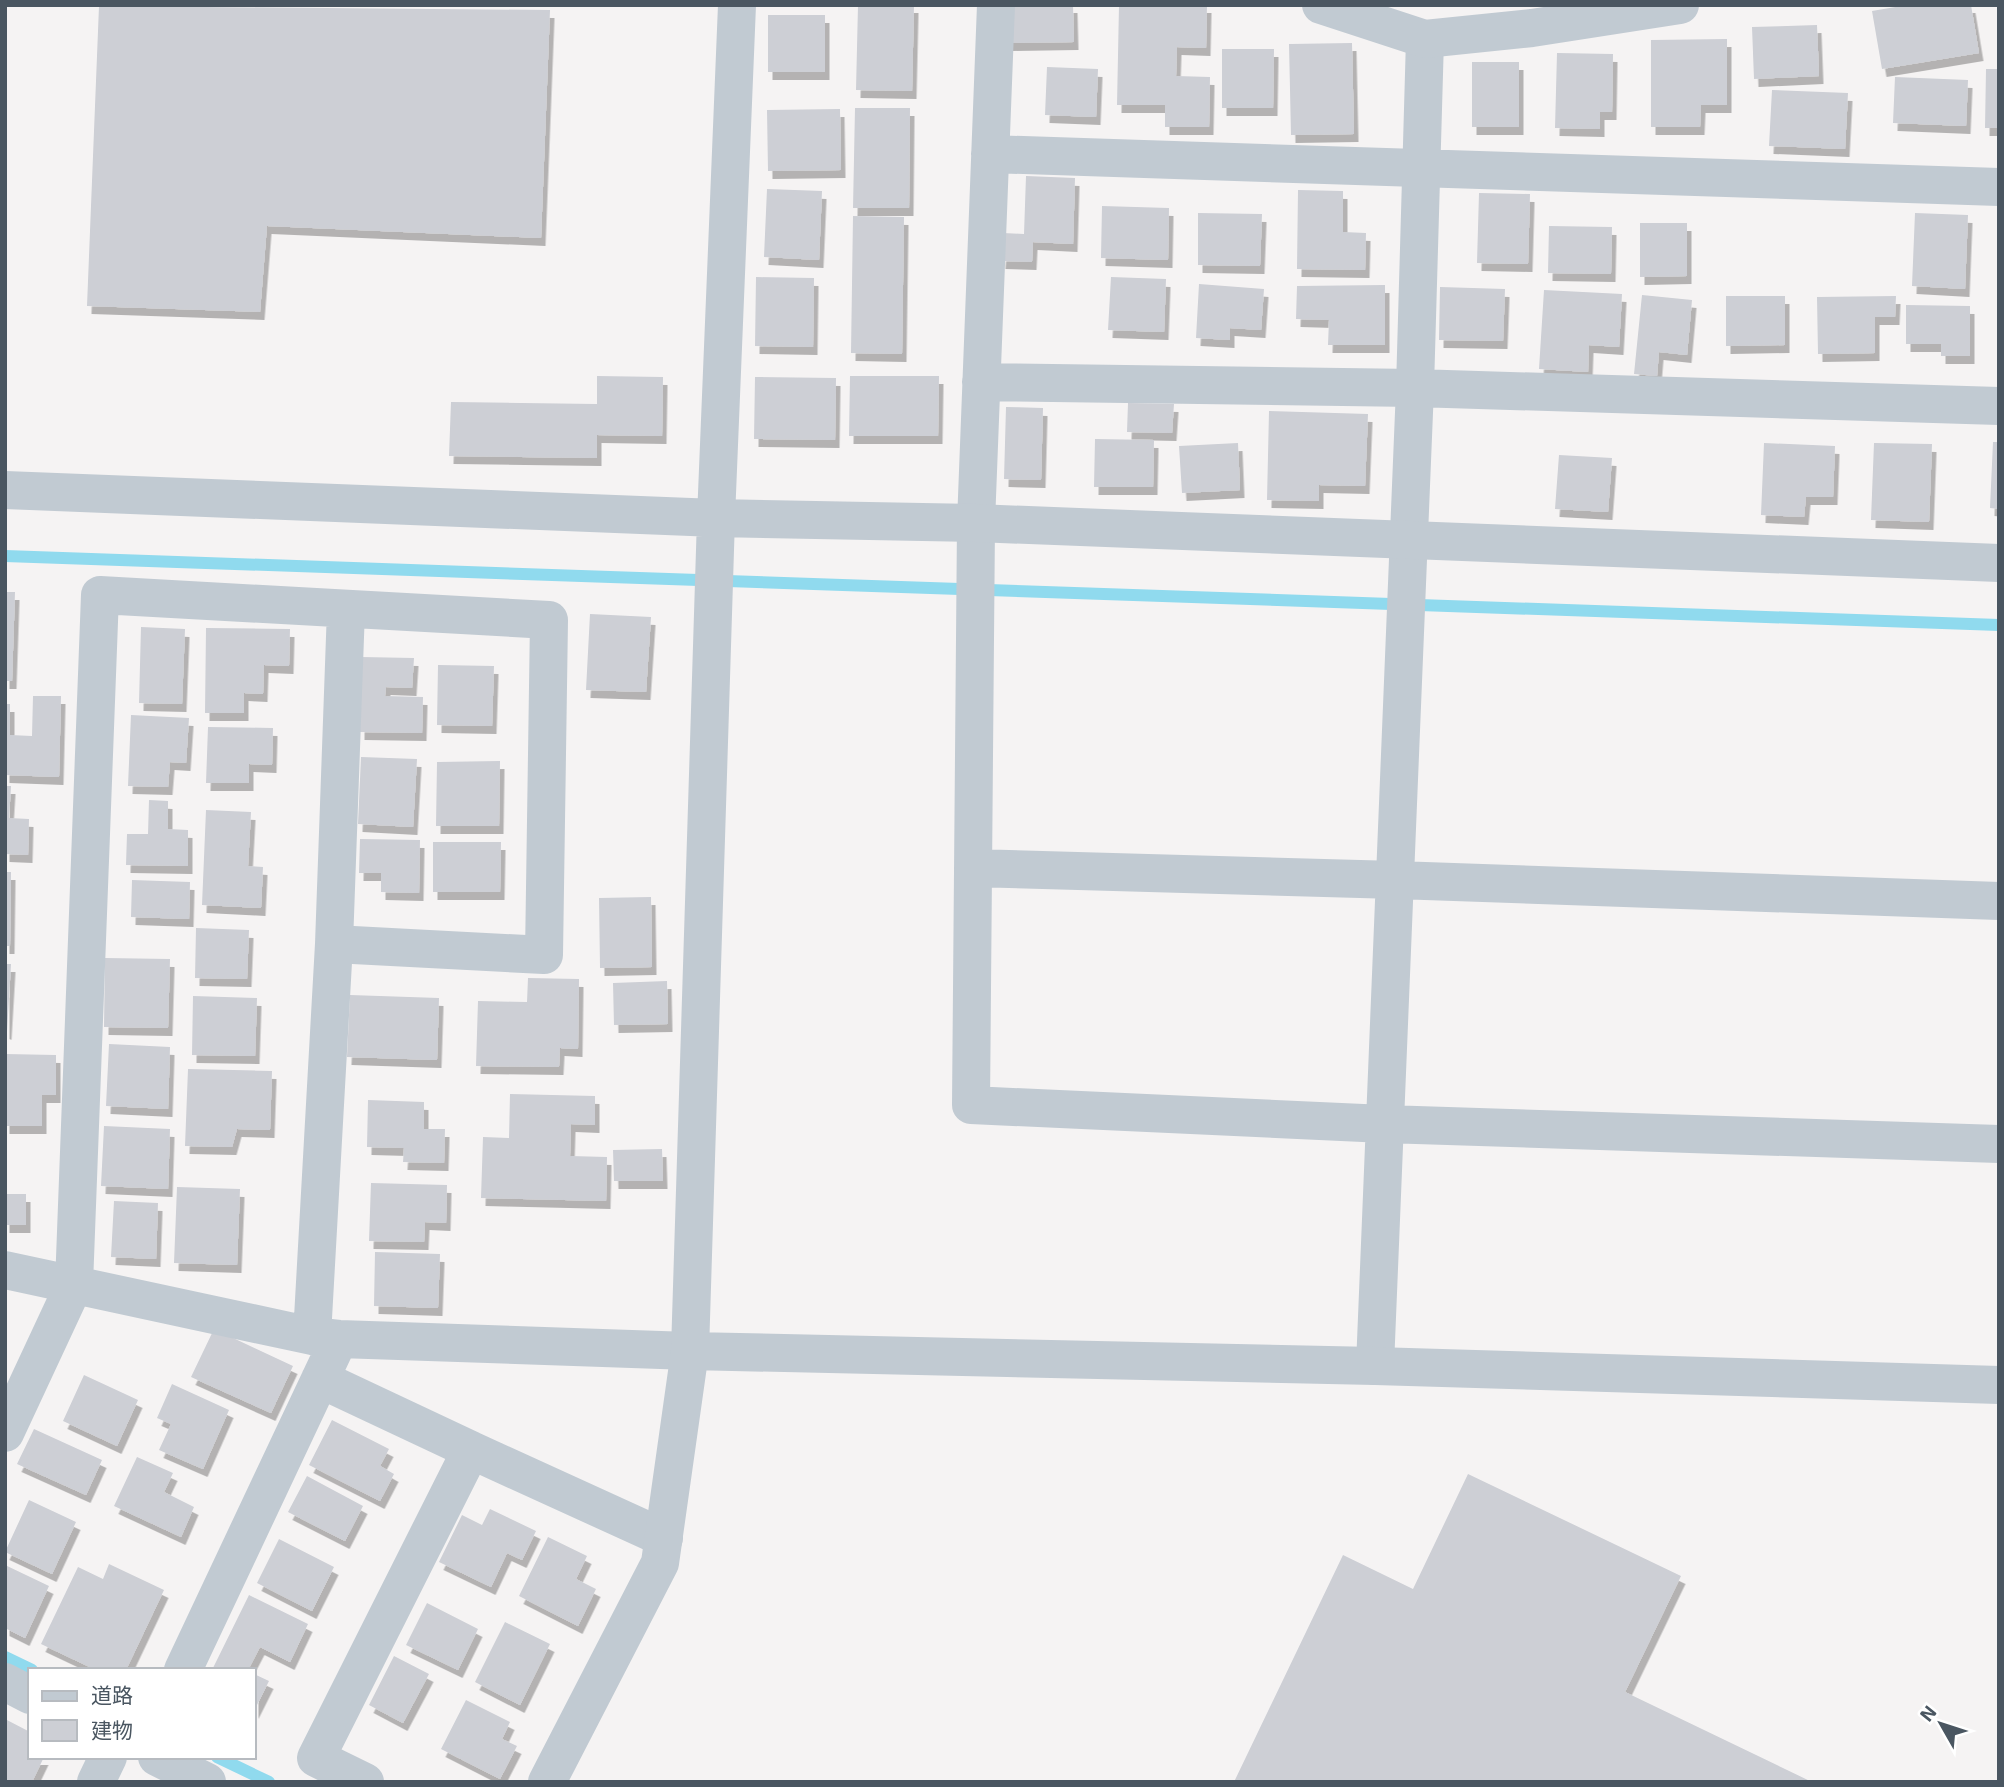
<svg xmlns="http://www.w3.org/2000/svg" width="2004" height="1787" font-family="'Exo 2','Noto Sans JP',sans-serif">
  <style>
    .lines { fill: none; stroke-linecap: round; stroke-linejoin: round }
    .stream { stroke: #90daee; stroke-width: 12 }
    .building { fill: #cdcfd5; filter: url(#shadow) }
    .minor { stroke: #c1cad2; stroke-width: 38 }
    .tertiary { stroke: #c1cad2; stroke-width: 38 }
  </style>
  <defs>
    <filter id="shadow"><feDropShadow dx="4.5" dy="8" stdDeviation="0" flood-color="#0004"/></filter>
  </defs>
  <rect width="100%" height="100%" fill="#f5f3f3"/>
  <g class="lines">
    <path class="stream" d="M5 556 1999 625
      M5 1657 32 1670
      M217 1757 269 1782"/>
  </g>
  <path class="building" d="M858 5H914L912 91 856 90Z
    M1008 5H1073L1074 42 1008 43Z
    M1119 5H1207L1206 48 1177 47 1176 76 1210 77 1209 127H1165V105H1117Z
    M1907 5H1971L1979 53 1882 69 1872 11Z
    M99 6 550 10 541 238 267 226 260 312 87 306Z
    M768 15H825V72H768Z
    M1817 25 1819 76 1754 79 1752 27Z
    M1727 39V105H1701L1700 127H1651V40Z
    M1352 43 1354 134 1291 135 1289 44Z
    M1222 49H1274L1273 108H1222Z
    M1557 53 1613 54 1612 112H1600V129L1555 128Z
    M1472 62H1519V127H1472Z
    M1047 67 1098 69 1096 117 1045 115Z
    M1986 69H1999V128H1985Z
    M1895 77 1968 80 1966 126 1893 123Z
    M1772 90 1848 93 1845 149 1769 146Z
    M855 108H910L909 208H853Z
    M840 109 841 170 768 171 767 110Z
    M1026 176 1075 178 1073 244 1033 242 1032 262 1001 261 1003 233 1024 234Z
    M767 189 822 191 819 260 764 257Z
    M1298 190 1343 191V232L1366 233 1365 270 1297 269Z
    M1479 193 1530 194 1528 264 1477 263Z
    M1102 206 1169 208 1168 260 1101 258Z
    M1198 213 1262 214 1260 266 1198 265Z
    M1915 213 1968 215 1965 289 1912 286Z
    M853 216 904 217 902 354 851 353Z
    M1640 223H1687V276L1640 277Z
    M1549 226 1612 227 1611 274 1548 273Z
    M756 277 814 278 813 347 755 346Z
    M1111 277 1166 279 1164 332 1108 330Z
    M1199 284 1264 289 1261 330 1230 328V340L1196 338Z
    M1385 285V345H1328L1329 320 1296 319 1297 286Z
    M1440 287 1505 289 1503 341 1439 340Z
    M1544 290 1622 294 1619 347 1589 345 1588 372 1539 369Z
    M1642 295 1692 300 1687 355 1659 352 1657 376 1634 374Z
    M1726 296H1785V345L1726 346Z
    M1896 296 1895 317H1875V353L1818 354 1817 297Z
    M1906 305 1970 306V356H1941V344H1906Z
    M597 376 663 377 662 436 597 435V458L449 456 451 402 597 404Z
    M850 376H939L938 436H849Z
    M755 377 836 378 835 440 754 439Z
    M1128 403 1174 404 1172 433 1127 432Z
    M1006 407 1043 408 1041 480 1004 479Z
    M1269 411 1368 414 1365 486 1319 485V501L1267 500Z
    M1095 439 1154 440 1153 487H1094Z
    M1993 442H1999V509L1990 508Z
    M1238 443 1240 490 1182 493 1179 446Z
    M1764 443 1835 446 1833 497H1806L1804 517 1761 515Z
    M1874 443 1932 444 1929 522 1871 520Z
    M1559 455 1612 458 1608 512 1555 509Z
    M5 592H15L12 681H5Z
    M590 614 651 617 646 692 586 690Z
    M141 627 185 629 182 704 139 703Z
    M206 628 290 629 289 666 264 665 263 694 244 693V713H205Z
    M361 657 414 658 412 688 386 687 385 696 423 697 422 733 360 732Z
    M438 665 494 666 492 726 437 725Z
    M33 696H61L59 777 5 775V704H10V735L32 736Z
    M131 715 189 718 186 763 170 762 168 787 128 786Z
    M208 727 273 728 272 765 249 764V783H206Z
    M361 757 417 759 413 827 358 824Z
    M500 761 499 826H436L437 762Z
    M5 786H11L9 818 29 819 28 855 5 854Z
    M149 800 168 801V829L188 830V866L126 865 127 834H148Z
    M206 810 251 812 248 866 263 867 261 908 202 905Z
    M360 839 420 840 419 893 381 892V873H359Z
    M433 842H501L500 892H433Z
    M5 872H11L10 946H5Z
    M132 880 190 882 189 919 131 917Z
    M651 897 652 967 600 968 599 898Z
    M196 928 249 930 247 979 195 978Z
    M105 958 170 959 168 1028 104 1027Z
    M5 964H11L7 1032 5 1031Z
    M528 978 579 979 578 1049 560 1048 559 1067 476 1066 478 1001 527 1002Z
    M667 981 668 1024 614 1025 613 983Z
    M350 995 439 998 437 1060 347 1057Z
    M193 996 257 998 255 1056 192 1055Z
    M109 1044 170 1047 168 1109 106 1106Z
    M5 1054 56 1055V1095H42V1126H5Z
    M188 1069 272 1071 270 1130 237 1129 232 1147 185 1146Z
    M510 1094 595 1096V1125L571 1124 570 1156 607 1157 606 1201 481 1198 483 1137 509 1138Z
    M368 1100 424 1102V1129H445L444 1163 403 1162 404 1148 367 1147Z
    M104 1126 170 1129 168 1189 101 1186Z
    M662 1149 663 1181H614L613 1150Z
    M371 1183 447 1185 446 1223 425 1222 424 1242 369 1241Z
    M177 1187 240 1189 237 1265 174 1263Z
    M5 1194H26V1225H5Z
    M114 1201 158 1203 156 1259 111 1257Z
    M375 1252 440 1254 438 1308 374 1306Z
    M214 1329 293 1366 271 1413 191 1377Z
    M84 1375 138 1400 117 1446 63 1421Z
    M172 1384 229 1410 203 1469 159 1450 171 1424 157 1418Z
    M332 1420 389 1449 380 1466 394 1474 380 1501 309 1465Z
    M34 1429 102 1460 86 1495 17 1464Z
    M137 1457 173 1473 164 1492 194 1507 181 1537 114 1506Z
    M1468 1474 1681 1576 1625 1692 1812 1782H1234L1343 1555 1413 1589Z
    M307 1476 363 1506 345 1541 288 1512Z
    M29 1500 76 1522 52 1574 5 1552Z
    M490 1509 536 1531 522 1560 507 1553 491 1587 439 1562 462 1515 482 1525Z
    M548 1537 587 1556 576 1579 596 1589 578 1626 519 1596Z
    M279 1539 334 1567 312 1611 257 1583Z
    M109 1564 164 1590 126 1670H96L41 1644 78 1567 103 1579Z
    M5 1565 49 1586 25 1638 5 1628Z
    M249 1595 308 1624 290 1662 260 1647 248 1670H212Z
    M427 1603 478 1629 458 1670 406 1645Z
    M505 1622 550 1644 520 1705 475 1682Z
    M394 1656 429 1674 403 1723 369 1705Z
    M254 1674 269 1681 254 1711Z
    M466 1700 510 1722 502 1739 517 1746 500 1779 441 1749Z
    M5 1719 30 1732V1757H44L32 1782H5Z"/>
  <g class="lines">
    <path class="minor" d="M996 5 976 523 971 1105 1385 1124 1999 1144
      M990 154 1999 187
      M981 382 1415 388 1999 406
      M973 868 1396 880 1999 901
      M5 1270 312 1336 339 1339 690 1351
      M312 1336 334 944 346 609
      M1375 1366 1415 388 1425 39
      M320 1379 471 1450
      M5 1433 74 1285 100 595 549 620 544 955 334 944
      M183 1670 339 1339
      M5 1682 30 1695
      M157 1757 207 1782
      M96 1782 108 1757
      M365 1782 316 1758 471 1450 664 1538"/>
    <path class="tertiary" d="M1321 5 1425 39 1532 28 1680 5
      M5 490 716 518 976 523 1999 563
      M690 1351 1375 1366 1999 1385
      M547 1782 660 1563 690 1351 716 518 737 5"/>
  </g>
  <rect width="2004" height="1787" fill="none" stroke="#4a5661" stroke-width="14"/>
  <rect x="28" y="1668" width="228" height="91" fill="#ffffff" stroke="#b7bbc0" stroke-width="2"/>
  <rect x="42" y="1691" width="35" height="10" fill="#c1cad2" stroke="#b7bbc0" stroke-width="2"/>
  <text x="91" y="1703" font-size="21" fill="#4a5661">道路</text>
  <rect x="42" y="1720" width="35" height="21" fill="#cdcfd5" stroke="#b7bbc0" stroke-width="2"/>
  <text x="91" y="1738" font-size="21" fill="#4a5661">建物</text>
  <g transform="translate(1941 1724) rotate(309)" stroke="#ffffff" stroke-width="5" paint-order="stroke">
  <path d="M0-5L12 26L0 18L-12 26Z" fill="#4a5661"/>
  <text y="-10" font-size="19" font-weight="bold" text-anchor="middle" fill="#4a5661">N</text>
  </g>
</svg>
